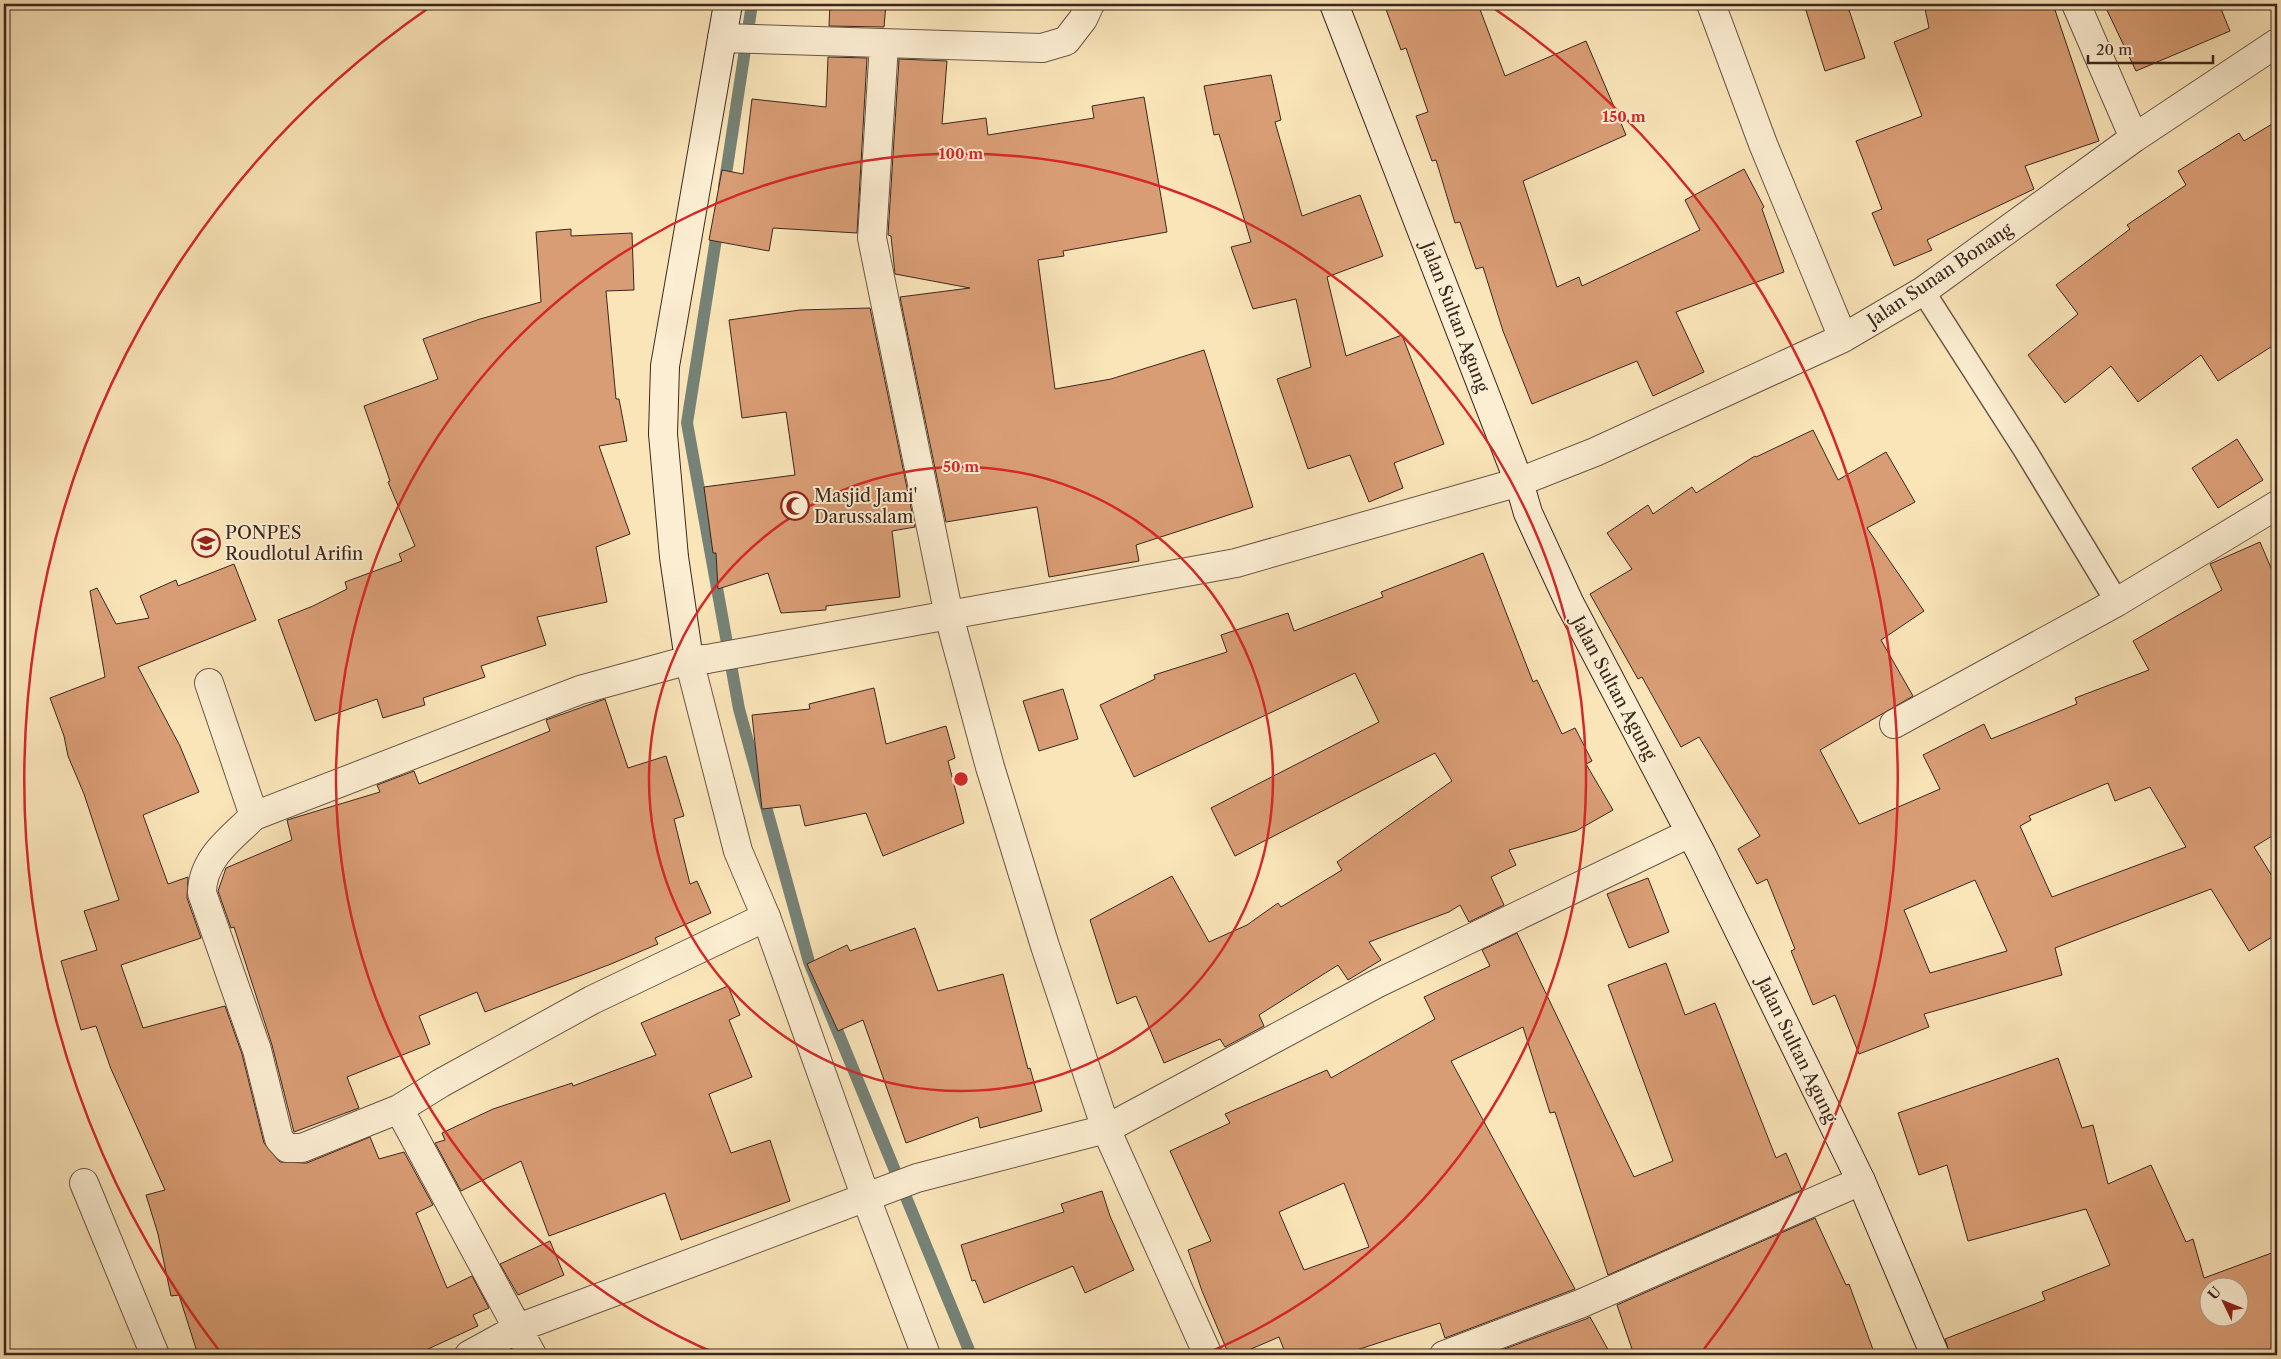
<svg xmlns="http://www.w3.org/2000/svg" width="2281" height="1359" font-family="'Libre Caslon Text',serif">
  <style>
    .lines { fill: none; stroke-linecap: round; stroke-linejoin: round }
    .stream { stroke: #768277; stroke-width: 12 }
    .building { fill: #d99d75; stroke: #3b261f; fill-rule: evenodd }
    .service-casing { stroke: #6b5646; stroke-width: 25 }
    .minor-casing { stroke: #6b5646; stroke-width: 30 }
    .tertiary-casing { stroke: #6b5646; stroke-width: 30 }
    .secondary-casing { stroke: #3b261f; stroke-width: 30 }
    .service { stroke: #fceed2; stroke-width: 22 }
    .minor { stroke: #fceed2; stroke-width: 28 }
    .tertiary { stroke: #fceed2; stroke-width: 28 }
    .secondary { stroke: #fceed2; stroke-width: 28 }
    .ring { fill: none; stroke: #d62828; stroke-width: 2.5 }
    .labels { text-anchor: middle; stroke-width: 4; stroke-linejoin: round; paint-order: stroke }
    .street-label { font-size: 18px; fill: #3b261f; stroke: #fceed2 }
    .poi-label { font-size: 18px; fill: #3b261f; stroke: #fceed2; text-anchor: start }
    .centre { fill: #d62828; stroke: #fceed2; stroke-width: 2.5 }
    .ring-label { font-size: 15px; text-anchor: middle; font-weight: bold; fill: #d62828; stroke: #fceed2; stroke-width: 4; stroke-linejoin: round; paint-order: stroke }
  </style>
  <rect width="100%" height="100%" fill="#fae5b9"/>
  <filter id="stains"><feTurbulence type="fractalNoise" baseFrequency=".004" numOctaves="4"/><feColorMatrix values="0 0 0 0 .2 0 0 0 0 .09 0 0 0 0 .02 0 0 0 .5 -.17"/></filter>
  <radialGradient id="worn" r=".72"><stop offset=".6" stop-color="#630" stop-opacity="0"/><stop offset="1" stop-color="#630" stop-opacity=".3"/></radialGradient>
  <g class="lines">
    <path class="stream" d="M724 187 752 4
      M718 226 687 423 739 709 809 962 971 1355"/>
  </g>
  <path class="building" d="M830 4H886L884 27 829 26Z
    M1384 4H1478L1505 76 1586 41 1626 135 1523 181 1557 287 1579 277 1582 286 1700 230 1685 200 1744 169 1764 207 1762 209 1784 272 1676 312 1704 372 1653 396 1637 361 1532 404 1503 331 1483 267 1476 269 1460 222 1455 223 1436 160 1432 161 1416 116 1428 112 1406 48 1401 50Z
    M1804 4H1847L1865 58 1825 71Z
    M1924 4H2053L2099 141 2025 166 2034 189 1927 240 1932 250 1894 266 1872 213 1882 209 1856 141 1922 116 1894 42 1929 28Z
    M2104 4H2219L2230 31 2136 71Z
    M828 57 867 58 857 233 773 228 769 251 709 240 722 170 743 174 752 99 826 107Z
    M899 59 947 61 942 124 986 118 988 135 1094 118 1092 106 1144 97 1167 232 1063 251 1064 256 1038 260 1055 389 1111 379 1204 350 1253 507 1136 545 1139 561 1049 577 1037 507 946 522 900 297 970 288 895 274 891 236 888 235Z
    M1271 75 1281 120 1275 122 1302 216 1360 195 1383 256 1327 277 1346 356 1402 335 1444 444 1394 463 1403 488 1369 502 1350 455 1308 469 1277 379 1311 367 1296 299 1253 309 1231 247 1251 242 1219 134 1214 135 1204 86Z
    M2277 121V343L2218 381 2201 355 2138 402 2111 366 2065 403 2028 355 2078 314 2056 285 2130 229 2127 225 2186 185 2178 171 2239 133 2244 141Z
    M571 229V236L632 233 634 290 606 291 616 399H619L627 441 599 446 630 534 596 547 607 602 537 617 546 645 481 666 485 677 423 698 425 705 383 718 377 699 315 721 278 620 313 606 347 589 345 582 402 561 399 554 415 546 388 482 390 481 364 406 438 379 423 339 480 319 541 302 536 232Z
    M870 308 915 527 892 531 900 597 826 606V610L781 613 768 573 718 589 716 553H713L704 487 795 475 786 412 742 418 729 320 800 310Z
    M1813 430 1838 480 1886 452 1915 502 1867 528 1924 611 1881 640 1913 696 1820 750 1859 824 1940 789 1923 755 1984 724 1991 739 2077 704 2075 698 2149 670 2133 641 2222 590 2210 564 2260 542 2277 582V833L2254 847 2277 884V934L2249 951 2211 889 2055 948 2062 975 1924 1014 1929 1027 1859 1054 1835 995 1813 1005 1791 951 1795 949 1767 879 1757 884 1738 849 1760 836 1699 737 1681 747 1642 677 1638 679 1590 594 1632 569 1607 533 1648 505 1653 514 1692 487 1696 493 1755 456 1756 457ZM2108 783 2115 801 2150 787 2186 847 2052 897 2020 826 2031 820 2029 816ZM1975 880 2007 951 1930 973 1904 910Z
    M2237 439 2263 480 2218 508 2192 468Z
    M1483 553 1533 682 1537 680 1562 734 1575 728 1592 761 1586 764 1613 810 1576 831 1509 850 1516 865 1491 877 1504 905 1469 922 1460 905 1449 912 1369 942 1381 960 1348 980 1338 965 1259 1015 1264 1026 1225 1047 1220 1039 1164 1063 1136 996 1117 1004 1090 920 1172 876 1209 942 1247 925 1278 903 1281 907 1342 870 1337 862 1452 781 1435 753 1235 856 1211 808 1379 722 1355 673 1134 777 1100 705 1155 679 1154 675 1227 652 1221 635 1288 613 1294 631 1383 597 1381 592Z
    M234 564 256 620 138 667 180 746 199 792 143 815 168 884 188 877 187 898 201 938 121 965 143 1028 225 1006 242 1054 264 1143 280 1162 307 1163 370 1137 379 1159 404 1152 433 1205 416 1213 447 1288 472 1276 489 1308 473 1315 478 1326 415 1355H198L179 1295 171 1296 158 1234 146 1195 165 1190 111 1069 96 1026 81 1030 61 961 97 950 84 911 119 900 84 794 68 756 64 736 50 698 105 677 90 591 97 588 116 624 149 618 140 596 176 580 178 586Z
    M874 688 886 744 946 726 955 758 948 761 964 823 883 856 866 813 805 826 800 805 762 809 752 715 810 709 809 704Z
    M1063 689 1078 739 1039 751 1023 701Z
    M605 699 628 768 666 756 684 816 674 819 690 884 697 881 711 913 655 938 658 944 611 964 485 1012 477 992 419 1016 430 1044 347 1077 359 1108 294 1132 272 1045 234 927 231 928 218 891 226 868 292 840 287 820 380 792 377 785 414 771 419 784 550 731 546 720Z
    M1648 878 1669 932 1629 948 1607 894Z
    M915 928 938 991 1003 974 1028 1069 1030 1068 1042 1111 980 1128 978 1117 906 1143 863 1020 838 1031 807 964 847 945 850 951Z
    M1517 933 1634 1177 1673 1161 1608 985 1666 963 1685 1015 1715 1003 1776 1158 1786 1153 1802 1190 1608 1275 1555 1112 1550 1113 1523 1027 1451 1061 1575 1289 1445 1338 1440 1323 1341 1355H1286L1279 1337 1237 1355H1229L1202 1291 1188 1250 1211 1241 1170 1151 1230 1123 1225 1114 1327 1070 1331 1078 1435 1019 1424 997 1490 966 1482 950ZM1344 1183 1369 1247 1304 1270 1279 1212Z
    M728 986 740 1015 729 1020 752 1077 709 1094 731 1153 770 1140 790 1201 681 1240 665 1193 549 1236 521 1161 461 1191 435 1143 445 1140 442 1133 493 1109 572 1083 573 1086 656 1055 641 1023Z
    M2058 1058 2082 1128 2093 1125 2108 1184 2151 1165 2186 1242 2193 1239 2204 1278 2277 1251V1355H1950L1945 1339 2045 1300 2042 1292 2110 1265 2086 1209 1968 1241 1947 1165 1919 1175 1898 1113ZM2208 1286H2238V1316H2208Z
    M1102 1191 1110 1216 1134 1270 1085 1293 1073 1266 984 1303 975 1280 972 1281 961 1245 1064 1212 1061 1204Z
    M1815 1218 1846 1285 1849 1284 1875 1355H1634L1617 1305Z
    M550 1241 564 1275 518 1295 500 1264Z
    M1590 1317 1611 1355H1488L1586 1319Z"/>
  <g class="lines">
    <defs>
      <path id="service" d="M1923 291 2025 450 2117 602"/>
      <path id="minor" d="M1711 4 1763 144 1843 338
        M2076 4 2134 138
        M722 38 1042 48 1066 41 1083 19 1090 4
        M884 44 872 238 949 616 990 767 1045 946 1106 1129 1208 1355
        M707 659 1236 563 1519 482 1595 452 1843 338 1923 291 2134 138 2277 43
        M209 683 254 816
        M1894 724 2117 602 2277 505
        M399 1109 302 1148H287L279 1139 257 1050 202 893C202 858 232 838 254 816L580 690 689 660
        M84 1183 155 1355
        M469 1355 518 1328 917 1178 1106 1129 1376 984 1690 833
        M532 1355 399 1109 441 1083 592 1000 766 917
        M1444 1355 1580 1304 1861 1181"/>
      <path id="tertiary" d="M707 659 689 660 738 851 766 917 866 1198 926 1355"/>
      <path id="secondary" d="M1334 4 1519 482 1528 513 1570 604 1701 853 1861 1181 1935 1355
        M689 660 674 557 663 434 665 366 728 4"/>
    </defs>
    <use href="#service" class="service-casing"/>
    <use href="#minor" class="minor-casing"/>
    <use href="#tertiary" class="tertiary-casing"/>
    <use href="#secondary" class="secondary-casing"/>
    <use href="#service" class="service"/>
    <use href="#minor" class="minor"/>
    <use href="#tertiary" class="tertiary"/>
    <use href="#secondary" class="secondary"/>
  </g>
  <g class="ring">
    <circle cx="961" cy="779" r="312"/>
    <path d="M717 1354A625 625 0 1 1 1205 1354"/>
    <path d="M218 1349A937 937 0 0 1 430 7M1492 7A937 937 0 0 1 1704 1349"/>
  </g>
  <defs>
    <symbol id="mosque-ring" viewBox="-11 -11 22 22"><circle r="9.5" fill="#fceed2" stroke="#8f2418" stroke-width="1.5"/><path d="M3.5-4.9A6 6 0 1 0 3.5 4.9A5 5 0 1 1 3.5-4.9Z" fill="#8f2418"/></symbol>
    <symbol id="school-ring" viewBox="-11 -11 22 22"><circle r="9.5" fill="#fceed2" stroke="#8f2418" stroke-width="1.5"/><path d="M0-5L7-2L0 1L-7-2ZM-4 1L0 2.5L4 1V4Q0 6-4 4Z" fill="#8f2418"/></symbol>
  </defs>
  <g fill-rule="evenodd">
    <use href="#mosque-ring" x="779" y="490" width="32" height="32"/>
    <use href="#school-ring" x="190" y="527" width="32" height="32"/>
  </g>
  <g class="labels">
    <g class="street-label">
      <text transform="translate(1940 275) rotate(-34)" y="6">Jalan Sunan Bonang</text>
      <text transform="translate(1455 317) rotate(69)" y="6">Jalan Sultan Agung</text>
      <text transform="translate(1614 688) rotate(62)" y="6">Jalan Sultan Agung</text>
      <text transform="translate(1797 1050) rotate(64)" y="6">Jalan Sultan Agung</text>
    </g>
    <g class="poi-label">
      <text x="814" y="502">Masjid Jami'<tspan x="814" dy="21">Darussalam</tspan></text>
      <text x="225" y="539">PONPES<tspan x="225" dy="21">Roudlotul Arifin</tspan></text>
    </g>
  </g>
  <circle cx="961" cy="779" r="8" class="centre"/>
  <g class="ring-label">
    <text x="1624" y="122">150 m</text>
    <text x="961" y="159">100 m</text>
    <text x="961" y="472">50 m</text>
  </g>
  <rect width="2281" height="1359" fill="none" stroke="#fae5b9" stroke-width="20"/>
  <rect x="5" y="5" width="2271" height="1349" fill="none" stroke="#3b261f" stroke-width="2.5"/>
  <rect x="10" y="10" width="2261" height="1339" fill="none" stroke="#3b261f"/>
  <g transform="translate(2224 1302) rotate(313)"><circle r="24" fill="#fceed2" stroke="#af9e8a"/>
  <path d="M0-4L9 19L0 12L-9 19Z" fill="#8f2418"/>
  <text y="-8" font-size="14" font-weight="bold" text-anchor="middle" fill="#3b261f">U</text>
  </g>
  <path d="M2088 55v8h125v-8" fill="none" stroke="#3b261f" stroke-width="2.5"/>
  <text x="2096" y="55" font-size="15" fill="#3b261f" stroke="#fceed2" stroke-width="4" paint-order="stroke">20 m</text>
  <rect width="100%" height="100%" filter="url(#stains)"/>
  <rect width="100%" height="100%" fill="url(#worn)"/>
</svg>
